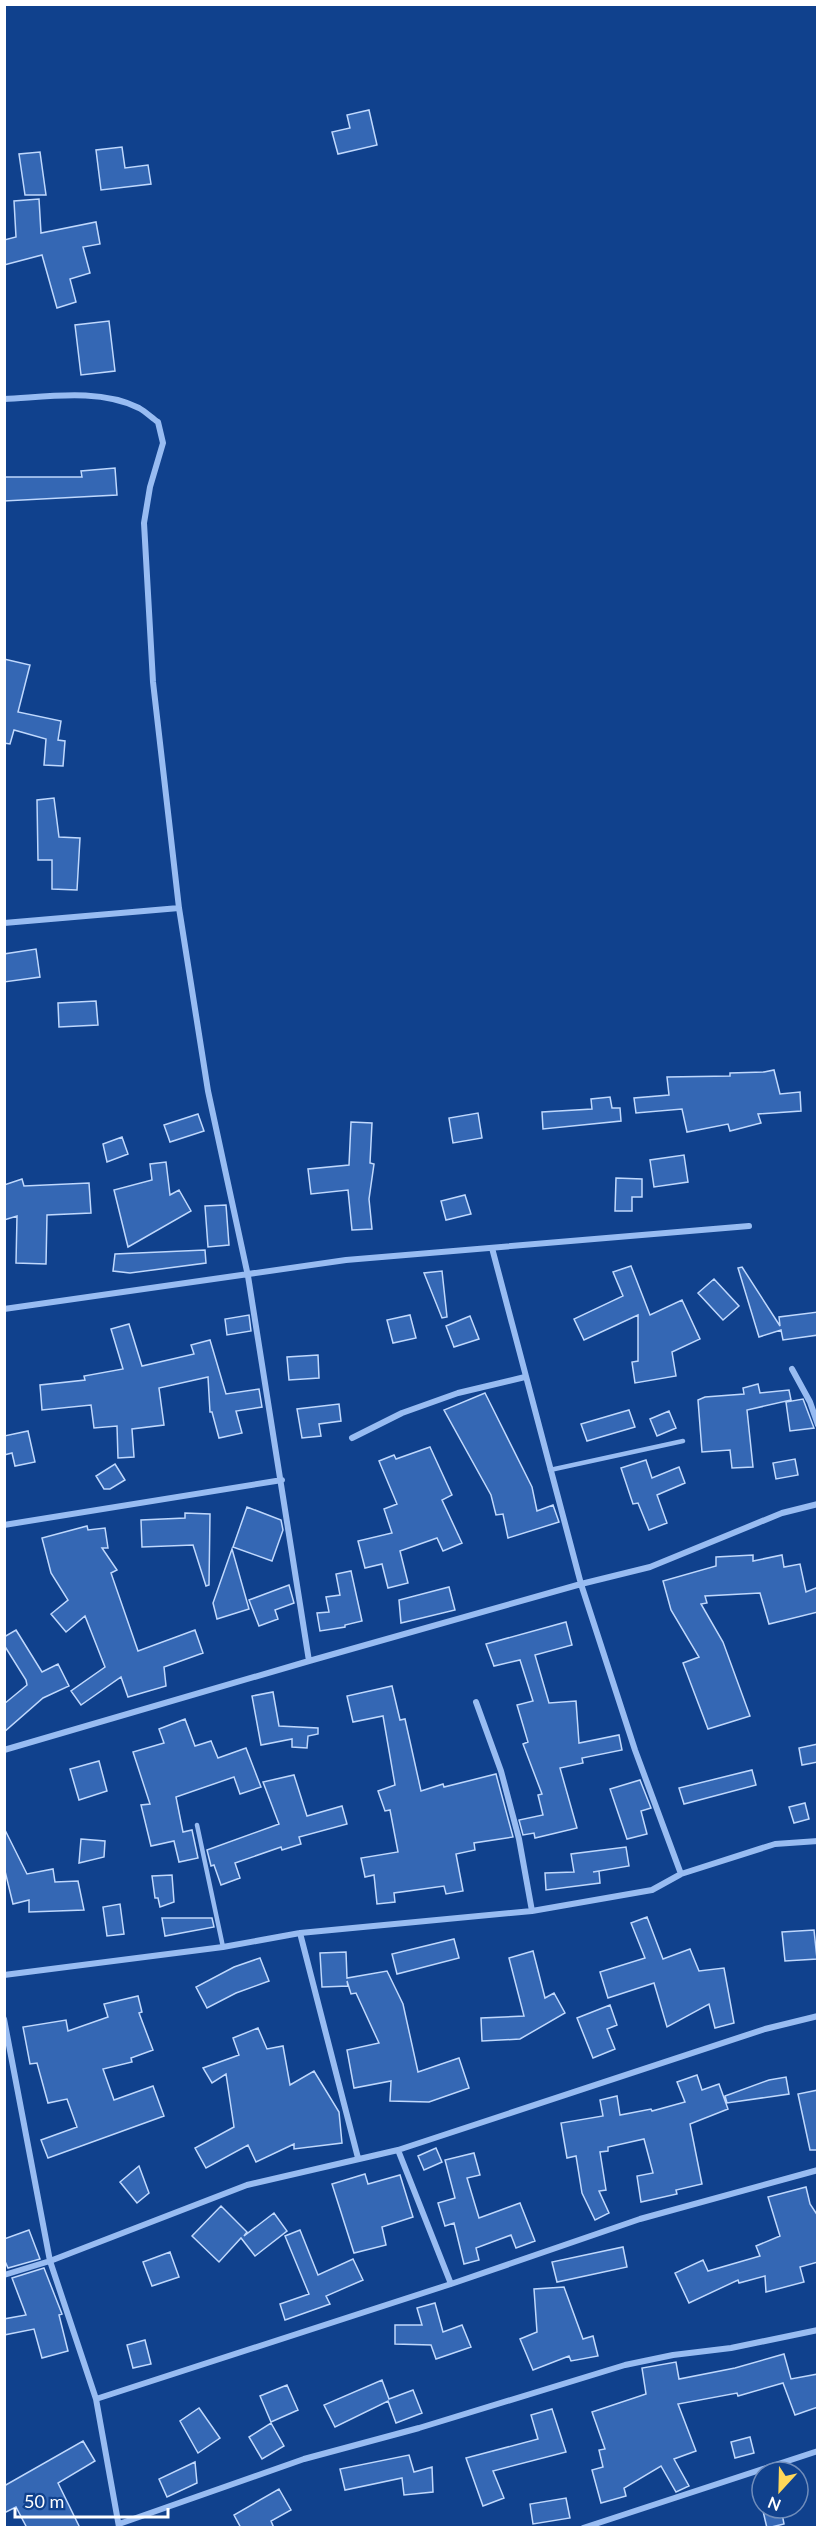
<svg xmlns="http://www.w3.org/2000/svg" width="822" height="2532" font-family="Lato,sans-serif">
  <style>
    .building { fill: #3467b4; stroke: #bfd8fd; stroke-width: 1.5 }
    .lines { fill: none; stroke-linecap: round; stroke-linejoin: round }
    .lane { stroke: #98bcf2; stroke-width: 4.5 }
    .street { stroke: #98bcf2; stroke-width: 6 }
  </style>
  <rect width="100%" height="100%" fill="#10418d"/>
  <path class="building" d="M369 110 377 145 338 154 332 132 350 128 347 115Z
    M122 147 125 168 148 165 151 184 101 190 96 150Z
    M40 152 46 195H25L19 154Z
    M39 199 41 233 96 222 100 244 83 247 90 273 70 279 76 302 57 308 42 255 4 265V240L16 237 14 201Z
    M109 321 115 371 81 375 75 325Z
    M115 468 117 495 4 501V477H82L81 471Z
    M4 659 30 665 18 712 61 721 58 740 65 741 63 766 44 765 46 739 14 730 10 744 4 743Z
    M54 798 59 837 80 838 77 890 52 889V860H38L37 800Z
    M36 949 40 977 4 982V954Z
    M96 1001 98 1025 59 1027 58 1003Z
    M774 1070 780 1094 800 1092 801 1111 758 1114 761 1123 730 1131 728 1124 687 1132 682 1109 636 1113 634 1098 669 1095 667 1077 730 1076V1073L764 1072Z
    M610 1097 612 1108H620L621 1121 543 1129 542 1112 592 1109 591 1099Z
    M478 1113 482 1138 453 1143 449 1118Z
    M198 1114 204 1131 170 1142 164 1125Z
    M351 1122 372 1123 370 1163 374 1164 369 1199 372 1229 352 1230 348 1190 311 1194 308 1169 349 1165Z
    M122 1137 128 1154 107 1162 103 1144Z
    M684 1155 688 1182 654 1187 650 1160Z
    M166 1162 170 1195 179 1190 191 1211 128 1247 114 1190 152 1180 150 1164Z
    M616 1178 642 1179V1197H632V1211H615Z
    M22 1179 24 1186 89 1183 91 1213 47 1215 46 1264 16 1263 17 1216 4 1220V1185Z
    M465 1195 471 1214 446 1220 441 1201Z
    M226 1205 229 1245 208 1247 205 1206Z
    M205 1250 206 1263 130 1273 113 1271 115 1254Z
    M631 1266 650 1315 682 1300 700 1339 672 1352 676 1376 635 1383 632 1362 638 1361V1315L584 1340 574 1319 623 1296 613 1272Z
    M742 1267 780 1326 779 1317 818 1312V1335L783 1340 781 1330 759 1337 738 1268Z
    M442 1271 447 1317 442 1318 424 1273Z
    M714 1279 739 1306 723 1320 698 1293Z
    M249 1315 251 1331 227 1335 225 1319Z
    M410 1315 416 1338 393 1343 387 1320Z
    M470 1316 479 1339 454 1347 446 1326Z
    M129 1324 142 1366 194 1354 191 1345 210 1340 226 1394 259 1389 262 1407 236 1411 242 1433 219 1438 212 1412H210L208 1377 159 1388 164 1425 132 1429 134 1457 118 1458 117 1426 94 1428 91 1405 42 1410 40 1385 85 1380 84 1376 123 1369 111 1329Z
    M318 1355 319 1378 289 1380 287 1357Z
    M758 1384 760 1393 789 1390 791 1400 747 1410 753 1467 732 1468 730 1450 702 1452 698 1400 705 1397 744 1394 743 1388Z
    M485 1393 532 1487 537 1511 553 1505 559 1522 508 1538 503 1514 496 1515 491 1495 444 1410Z
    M803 1399 814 1428 790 1431 786 1402Z
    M339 1404 341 1421 319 1424 321 1436 302 1438 297 1409Z
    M629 1410 635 1427 587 1441 581 1424Z
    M669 1411 676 1428 657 1436 650 1419Z
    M28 1431 35 1462 15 1466 12 1453 4 1455V1436Z
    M430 1447 452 1495 442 1500 462 1543 443 1551 437 1538 400 1551 408 1583 388 1588 382 1564 365 1568 358 1541 392 1533 384 1509 397 1504 379 1461 394 1455 396 1459Z
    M795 1459 798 1475 776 1479 773 1463Z
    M646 1460 652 1478 679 1467 685 1483 657 1495 667 1523 649 1530 638 1503 633 1504 621 1468Z
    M115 1464 125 1480 110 1489H104L96 1476Z
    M247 1507 281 1520 283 1530 272 1561 233 1547Z
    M185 1513 210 1514 209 1585 206 1586 193 1545 142 1547 141 1520 185 1518Z
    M87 1526 88 1530 105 1528 108 1548H102L117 1570 111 1573 138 1651 195 1630 203 1653 164 1667 166 1686 128 1697 121 1677 81 1705 71 1691 105 1667 85 1616 66 1632 51 1614 68 1600 51 1573 42 1538Z
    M232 1549 249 1609 217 1619 213 1603Z
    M753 1555V1561L782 1555 784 1567 800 1564 806 1592 818 1587V1612L769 1624 760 1593 705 1596 707 1603 701 1604 723 1642 750 1716 708 1729 683 1663 699 1657 671 1610 663 1581 716 1566V1557Z
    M351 1571 362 1621 345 1625V1627L320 1631 317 1613 329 1612 326 1597 340 1595 336 1574Z
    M289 1585 294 1603 275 1610 278 1619 259 1626 249 1600Z
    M449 1587 455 1610 401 1623 399 1600Z
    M566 1622 572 1645 535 1655 549 1703 576 1701 579 1743 619 1735 622 1750 582 1758 583 1763 560 1768 577 1828 535 1838 534 1833 523 1835 519 1820 543 1815 538 1795 542 1794 523 1744 528 1742 517 1705 533 1701 520 1660 494 1666 486 1644Z
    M16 1630 42 1672 58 1664 69 1686 43 1698 4 1732V1704L27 1685 26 1680 4 1645V1637Z
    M392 1686 400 1720 405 1719 421 1791 443 1784 444 1787 496 1774 513 1837 474 1843 475 1850 456 1854 463 1891 446 1894 444 1886 394 1893 395 1902 377 1904 374 1875 365 1877 361 1858 398 1852 390 1810 385 1811 378 1791 395 1785 383 1716 353 1722 347 1696Z
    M273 1692 279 1726 318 1728V1734L308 1736 307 1748 292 1747V1739L261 1745 252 1696Z
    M185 1719 195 1746 211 1741 218 1758 246 1748 261 1787 240 1794 234 1777 176 1797 183 1832 192 1830 198 1858 179 1862 174 1841 151 1846 141 1805 150 1804 133 1752 164 1743 159 1729Z
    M818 1744V1762L802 1765 799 1748Z
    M99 1761 107 1791 79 1800 70 1769Z
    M752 1770 756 1785 684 1804 679 1788Z
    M294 1775 307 1816 342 1806 347 1824 299 1837 301 1844 282 1850 281 1847 235 1863 240 1878 221 1885 214 1865 211 1866 207 1850 279 1824 263 1782Z
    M640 1780 651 1808 641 1811 647 1834 627 1839 610 1789Z
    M805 1803 809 1819 794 1823 789 1807Z
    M4 1828 27 1874 53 1869 55 1882 78 1881 84 1910 29 1912V1900L13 1904 4 1867Z
    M81 1839 105 1841 104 1857 79 1863Z
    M626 1847 629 1866 593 1872 599 1871 600 1883 546 1890 545 1873 574 1872 571 1854Z
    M172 1875 174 1902 160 1907 158 1898H155L152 1876Z
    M120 1904 124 1934 107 1936 103 1907Z
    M647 1917 663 1959 690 1949 699 1971 724 1968 734 2023 715 2028 709 2004 667 2027 654 1983 608 1998 600 1972 645 1958 631 1923Z
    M162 1918H212L214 1927 165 1936Z
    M814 1930 817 1959 785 1961 782 1932Z
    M454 1939 459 1958 397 1974 392 1954Z
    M533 1951 545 1998 554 1993 565 2013 520 2039 482 2041 481 2018 524 2016 509 1958Z
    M346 1952 347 1978 387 1971 403 2004 418 2072 459 2058 469 2088 429 2102 390 2101 391 2081 354 2088 347 2050 379 2043 356 1993 351 1994 347 1981 348 1986 322 1987 320 1953Z
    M260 1958 269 1981 236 1993 207 2008 196 1987 234 1967Z
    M138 1996 142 2012 139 2013 153 2050 131 2058 132 2062 103 2069 114 2100 153 2086 164 2116 48 2158 41 2140 77 2127 67 2099 48 2103 37 2063 30 2064 23 2027 66 2020 68 2031 108 2017 104 2004Z
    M610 2005 617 2025 607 2029 615 2049 593 2058 577 2018Z
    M258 2028 267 2049 283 2046 290 2085 314 2071 339 2112 342 2143 294 2149V2144L256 2162 248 2145 206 2168 195 2148 234 2127 226 2074 212 2083 203 2068 239 2055 233 2038Z
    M697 2075 702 2090 719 2084 728 2109 690 2124 702 2184 676 2190 677 2194 641 2202 637 2176 653 2173 644 2139 608 2147V2151L600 2152 606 2190 599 2191 609 2213 595 2220 582 2193 576 2156 567 2158 561 2123 603 2116 600 2100 617 2096 620 2115 651 2109 652 2111 685 2102 677 2082Z
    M786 2077 789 2094 727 2103 725 2096 769 2080Z
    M818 2090V2150H810L798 2094Z
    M436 2148 442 2162 424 2170 418 2156Z
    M474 2153 480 2175 467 2178 479 2218 520 2203 535 2241 516 2248 511 2235 476 2248 479 2260 464 2264 454 2223 445 2226 438 2203 455 2198 445 2160Z
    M139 2166 149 2193 137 2203 120 2182Z
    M365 2174 368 2184 400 2175 413 2217 382 2227 386 2245 354 2253 332 2184Z
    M806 2187 810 2204 818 2216V2262L800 2267 804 2282 766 2292 765 2276 739 2283 738 2280 689 2303 675 2273 703 2260 708 2271 760 2256 756 2246 780 2236 768 2197Z
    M221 2206 247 2232 244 2236 274 2213 287 2231 255 2256 241 2238 219 2262 192 2236Z
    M29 2230 40 2259 8 2268 4 2259V2239Z
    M300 2230 318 2275 353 2259 363 2280 326 2296 330 2304 285 2320 280 2304 309 2294 285 2236Z
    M623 2247 627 2267 557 2282 552 2262Z
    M170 2252 179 2277 152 2286 143 2262Z
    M44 2268 62 2314 59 2315 68 2351 42 2358 34 2329 4 2335V2319L26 2315 12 2278Z
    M564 2287 583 2339 593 2336 598 2356 571 2361 569 2356 533 2370 520 2339 537 2332 534 2289Z
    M435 2303 443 2332 462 2325 471 2347 436 2359 431 2345 395 2344V2325H422L417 2308Z
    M145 2340 151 2364 133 2368 127 2345Z
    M784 2354 791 2379 818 2374V2407L795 2415 783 2383 738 2396 737 2393 678 2404 696 2451 674 2459 689 2486 676 2492 661 2466 624 2488 626 2496 601 2503 592 2470 603 2467 599 2450 605 2449 592 2412 646 2394 642 2368 676 2362 679 2379 735 2368Z
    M382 2380 389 2399 413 2390 422 2413 396 2423 388 2401 335 2427 324 2405Z
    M287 2385 298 2410 271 2422 260 2396Z
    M199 2408 220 2438 198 2453 180 2421Z
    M552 2409 566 2452 493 2471 504 2498 483 2506 466 2458 538 2439 531 2415Z
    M271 2423 284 2446 262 2459 249 2437Z
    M750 2437 754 2453 735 2458 731 2442Z
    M83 2441 95 2461 58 2483 80 2528H27L16 2507 4 2513V2486Z
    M409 2455 414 2472 432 2467 433 2492 404 2495 402 2478 345 2490 340 2469Z
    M195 2462 197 2483 167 2497 159 2479Z
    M279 2489 291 2510 271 2521 274 2528H241L234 2515Z
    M566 2498 570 2518 533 2524 530 2504Z
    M774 2508H781L784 2524 767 2528 763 2511Z"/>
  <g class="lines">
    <path class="lane" d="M550 1470 683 1441
      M197 1825 223 1947"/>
    <path class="street" d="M4 399C47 397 99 388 139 408 146 412 152 418 158 422L163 443 150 487 144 523 153 682 179 908 208 1091 248 1276 309 1661
      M4 923 179 908
      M4 1309 346 1260 749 1226
      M792 1369 810 1402 818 1425
      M352 1438 402 1413 458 1393 525 1377
      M4 1525 282 1480
      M476 1702 501 1771 519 1839 532 1911
      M4 1750 309 1661 581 1584 650 1567 782 1513 818 1504
      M681 1874 775 1844 818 1841
      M300 1933 358 2158
      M4 1975 223 1947 300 1933 532 1911 652 1890 681 1874 635 1750 581 1584 492 1248
      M4 2019 50 2261 96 2399 119 2527
      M398 2150 451 2284
      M4 2275 50 2261 247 2185 398 2150 765 2029 818 2016
      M96 2399 451 2284 640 2219 818 2170
      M119 2524 304 2459 419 2428 625 2365 673 2355 731 2348 818 2330
      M583 2528 818 2451"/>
  </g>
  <rect width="822" height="2532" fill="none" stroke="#ffffff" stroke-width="12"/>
  <g transform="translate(780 2490) rotate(202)"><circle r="28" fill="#10418d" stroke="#708dbb" stroke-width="1.5"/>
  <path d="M0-4.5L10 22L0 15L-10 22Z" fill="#ffd759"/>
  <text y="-9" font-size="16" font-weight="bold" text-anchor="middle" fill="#ffffff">N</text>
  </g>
  <path d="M15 2508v9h153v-9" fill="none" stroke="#ffffff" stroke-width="3"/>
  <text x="24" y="2508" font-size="18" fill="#ffffff" stroke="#10418d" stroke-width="4.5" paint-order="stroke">50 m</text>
</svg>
